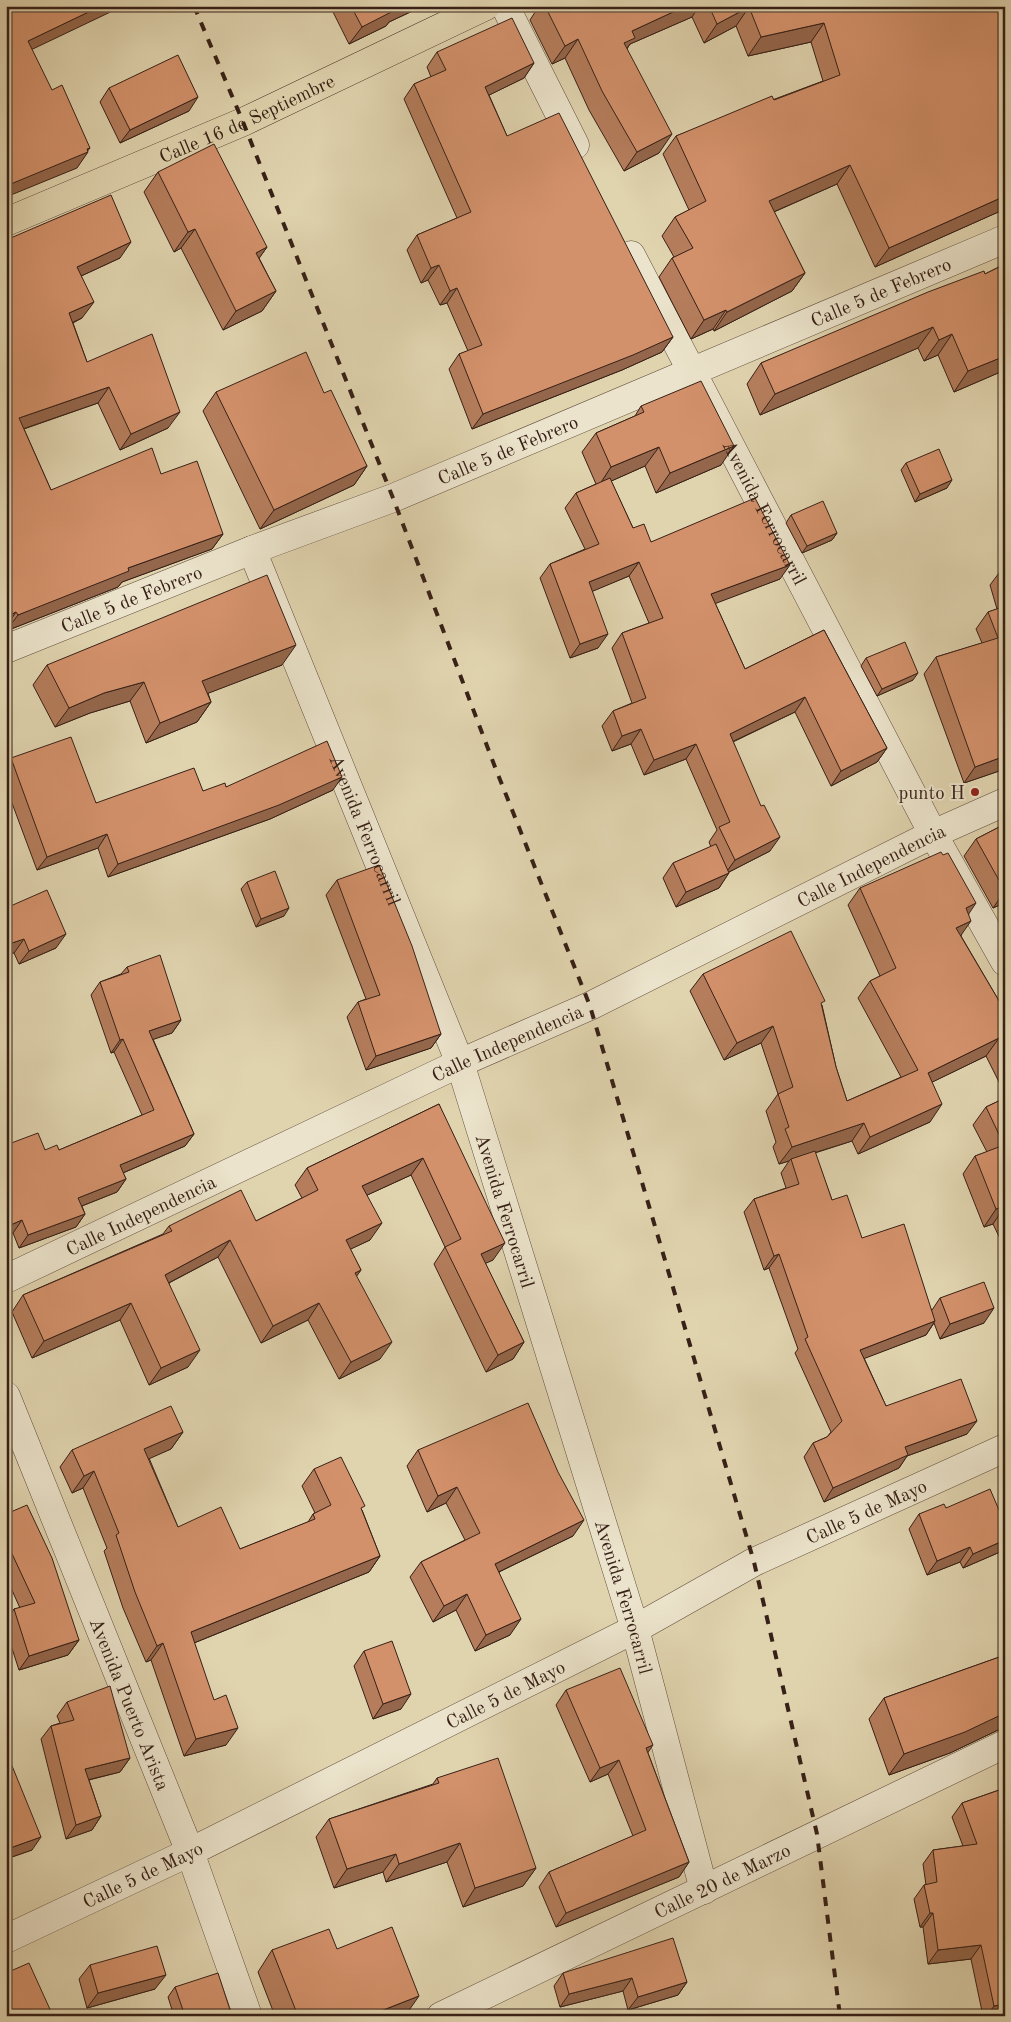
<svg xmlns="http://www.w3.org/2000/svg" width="1011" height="2022" font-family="'Old Standard TT',serif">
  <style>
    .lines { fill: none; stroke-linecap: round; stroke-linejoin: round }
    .minor-casing { stroke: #614d3d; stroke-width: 29 }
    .major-casing { stroke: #372017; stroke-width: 29 }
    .minor { stroke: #ebe3cb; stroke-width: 28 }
    .major { stroke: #e0d4af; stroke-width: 28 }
    .rail { stroke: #372017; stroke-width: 4; stroke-dasharray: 9 9; stroke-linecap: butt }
    .wall { fill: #b57d5c; stroke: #372017 }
    .shaded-wall { fill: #94664b; stroke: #372017 }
    .building { fill: #d3916b; stroke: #372017 }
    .poi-dot { fill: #8f2418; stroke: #ebe3cb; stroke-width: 2 }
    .labels { text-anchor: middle; stroke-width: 4; stroke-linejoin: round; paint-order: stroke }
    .street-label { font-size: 19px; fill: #372017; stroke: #ebe3cb }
    .poi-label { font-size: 19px; fill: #372017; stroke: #ebe3cb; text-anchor: end }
  </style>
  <rect width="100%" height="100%" fill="#e0d4af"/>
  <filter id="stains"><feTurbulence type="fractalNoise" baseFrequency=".004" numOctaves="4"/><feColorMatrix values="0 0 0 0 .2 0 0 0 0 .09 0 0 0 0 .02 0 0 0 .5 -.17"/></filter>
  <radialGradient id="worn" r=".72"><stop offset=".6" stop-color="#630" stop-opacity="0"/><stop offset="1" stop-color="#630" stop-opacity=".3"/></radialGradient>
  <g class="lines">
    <defs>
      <g id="minor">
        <path d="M505 6 575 145"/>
        <path id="s1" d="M631 255 933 834 1005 962"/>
        <path id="s2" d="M252 550 460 1063 635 1629 704 1890"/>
        <path id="s3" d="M6 649 252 550 393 498 1005 239"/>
        <path id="s4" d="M6 1279 460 1063 590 1006 933 834 1005 802"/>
        <path id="s5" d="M6 1396 190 1852 248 2016"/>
        <path id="s6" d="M6 1939 190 1852 635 1629 754 1562 1005 1448"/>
        <path id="s7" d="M441 2016 1005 1744"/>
      </g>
      <g id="major">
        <path id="s8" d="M6 222 243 122 486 6"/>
      </g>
    </defs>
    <use href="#minor" class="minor-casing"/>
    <use href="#major" class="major-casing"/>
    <use href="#minor" class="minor"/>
    <use href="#major" class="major"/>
    <path class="rail" d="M194 6 243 122 393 498 495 767 590 1006 754 1562 817 1834 840 2016"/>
  </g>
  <path class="wall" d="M330 6H423L389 22 386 26 349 44Z
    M539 6H1005V209L875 267 837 184 774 212 805 273 792 291 714 331 713 329 691 339 659 277 672 258 674 257 662 236 675 217 689 210 663 154 676 136 823 81 811 42 748 56 736 26 704 43 692 17 630 44 627 49 659 153 624 171 589 110 565 58 552 64 530 20Z
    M437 52 534 63 524 78 489 95 507 136 673 337 662 352 622 370 472 429 449 369 459 354 468 351 447 303 440 305 428 280 421 283 407 250 417 235 457 218 404 99 414 84 431 77 427 67Z
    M109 88 189 111 120 143 100 102Z
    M158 172 267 247 259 258 276 291 262 311 223 330 181 248 174 252 144 192Z
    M6 240 120 258 81 276 82 318 73 323 87 362 168 428 120 450 98 403 24 429 51 490 161 474 223 534 212 549 122 582 118 587 6 631Z
    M1005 264V370L954 392 938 355 924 361 918 348 760 415 747 384 761 363 985 274Z
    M216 392 324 393 367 466 354 485 260 529 203 411Z
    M641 406 721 465 656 493 645 466 611 481 633 528 651 542 780 579 715 603 745 669 824 630 887 748 877 762 831 786 795 712 733 742 770 851 729 872 719 888 676 907 663 878 673 863 711 847 709 842 717 830 686 759 644 775 631 744 612 751 602 726 613 711 632 703 612 648 622 633 649 623 629 576 592 591 598 648 570 658 540 578 550 564 585 549 565 508 576 493 596 484 582 452 596 433 635 416Z
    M906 463 947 488 915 502 901 470Z
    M791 515 837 533 832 540 802 553 786 523Z
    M1005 568V769L964 783 924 674 936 657 982 643 976 629 988 612 997 609 990 585 1002 569Z
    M866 658 913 680 877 696 861 666Z
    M47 665H282L208 693 211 702 197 722 146 743 130 701 90 713 55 727 33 685Z
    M11 758 96 803 203 791 226 787 333 790 270 819 108 877 98 848 37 870 6 787V764Z
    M1005 824V908L1002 904 993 908 964 856 976 839Z
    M337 880 441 1034 431 1048 366 1070 347 1017 358 1002 366 999 326 895Z
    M247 882 284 916 256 927 241 889Z
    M860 888 969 914 961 936 1002 1006 1005 1004V1094L986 1056 932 1082 930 1122 858 1154 852 1141 815 1153 832 1200 862 1238 932 1310 940 1298 984 1323 940 1339 934 1323 926 1335 864 1358 886 1406 967 1434 907 1456 899 1468 824 1502 804 1457 813 1443 827 1437 831 1432 795 1353 798 1349 769 1268 764 1270 744 1212 754 1199 786 1188 781 1173 789 1161 779 1164 773 1147 776 1142 766 1111 778 1094 761 1043 724 1060 690 991 703 974 822 1005 836 1067 847 1101 901 1077 858 998 870 981 880 976 848 905Z
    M6 908 56 948 19 964 14 953Z
    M127 967 181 1020 172 1033 153 1039 194 1134 185 1146 123 1173 126 1179 117 1192 82 1206 85 1214 76 1227 19 1248 13 1233 6 1236V1145L45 1150H59L142 1115 114 1052 111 1053 91 995 100 982 121 974Z
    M1005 1098V1249L993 1224 984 1227 963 1174 975 1156 987 1152 973 1125 986 1107Z
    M439 1104 493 1260 485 1263 524 1342 513 1359 486 1372 434 1264 445 1247 411 1175 367 1195 370 1240 350 1249 361 1270 356 1276 380 1359 339 1379 308 1320 261 1343 218 1257 169 1283 188 1367 149 1385 120 1320 32 1358 12 1312 23 1295 163 1234 169 1226 256 1221 302 1198 295 1185 307 1168Z
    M183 1432 171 1449 149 1458 178 1527 240 1549 308 1522 313 1514 315 1513 302 1486 314 1469 362 1510 380 1556 369 1572 194 1643 226 1745 184 1756 151 1660 146 1662 123 1608 104 1551 107 1548 83 1488 72 1493 60 1467 72 1450Z
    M418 1450 573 1536 499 1572 510 1635 475 1651 456 1610 433 1622 410 1577 421 1562 465 1540 446 1503 427 1512 407 1466Z
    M946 1508 1005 1524V1546L1000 1552 963 1568 960 1562 927 1575 909 1529 919 1514Z
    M6 1514 79 1640 68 1655 19 1670 6 1630V1621L14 1609 20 1608 6 1577Z
    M364 1651 401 1709 373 1719 354 1666Z
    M1005 1655V1730H998L950 1753 889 1775 869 1719 884 1698Z
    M566 1690 648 1753 689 1862 679 1877 556 1927 539 1887 549 1872 633 1836 608 1774 590 1782 556 1705Z
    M67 1702 130 1758 120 1772 89 1780 101 1816 92 1830 66 1839 41 1739 51 1726 60 1723 57 1716Z
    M6 1751 32 1850 6 1859Z
    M437 1778 536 1868 523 1886 463 1907 447 1862 386 1882 383 1872 334 1888 316 1837 329 1819 433 1784Z
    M1005 1788V2016H983L971 1959 928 1964 923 1927H920L914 1899 924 1885H926L923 1864 933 1850 963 1846 952 1817 962 1803Z
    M337 1949 405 2016H275L258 1972 272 1950Z
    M90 1965 155 1989 87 2008 79 1979Z
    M563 1973 687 1982 678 1995 628 2010 623 1991 560 2007 554 1986Z
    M175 1987 232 2016H174L168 1997Z"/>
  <path class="shaded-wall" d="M101 6H123L16 57 28 41Z
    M398 6H423L389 22 386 26 349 44 362 27Z
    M686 6H699L692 17 630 44 621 57 611 62 632 31Z
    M749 7 736 26 704 43 717 24Z
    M824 23 811 42 748 56 761 37Z
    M578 39 565 58 552 64 565 46Z
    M534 63 524 78 475 102 485 87Z
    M198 97 189 111 120 143 130 130Z
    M672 134 659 153 624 171 637 152Z
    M90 148 86 153 88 152 77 168 6 197V186Z
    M850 165 837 184 755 220 769 201Z
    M1005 196V209L875 267 889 248Z
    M195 229 181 248 174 252 188 232Z
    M131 242 120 258 66 283 77 267Z
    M267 247 253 267 256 253Z
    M439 265 428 280 421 283 431 268Z
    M805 273 792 291 714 331 727 312Z
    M457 288 447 303 440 305 450 291Z
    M276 291 262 311 223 330 236 311Z
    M94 302 82 318 58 329 69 313Z
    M726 310 713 329 691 339 704 320Z
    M933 327 918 348 760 415 775 394Z
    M952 334 938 355 924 361 939 340Z
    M673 337 662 352 622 370 472 429 483 414Z
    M1005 356V370L954 392 968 371Z
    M109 387 98 403 8 434 19 418Z
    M180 412 168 428 120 450 131 434Z
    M734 446 721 465 656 493 670 473Z
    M659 447 645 466 598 487 611 467Z
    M367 466 354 485 260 529 274 510Z
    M952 480 947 488 915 502 920 494Z
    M837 533 832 540 802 553 807 546Z
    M223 534 212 549 122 582 118 587 6 631 18 615 128 568Z
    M639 562 629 576 579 597 589 582Z
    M790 565 780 579 701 609 711 594Z
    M16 612 6 627V617Z
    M608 634 598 648 570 658 580 644Z
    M296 645 282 665 188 701 202 681Z
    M918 673 913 680 877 696 882 689Z
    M144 682 130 701 90 713 55 727 69 708 104 693Z
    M805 697 795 712 719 748 730 734Z
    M211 702 197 722 146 743 160 723Z
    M641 729 631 744 612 751 622 736Z
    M696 744 686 759 644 775 654 760Z
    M887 748 877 762 831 786 841 771Z
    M1005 756V769L964 783 975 767Z
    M342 777 333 790 270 819 108 877 118 864Z
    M107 834 98 848 37 870 47 857Z
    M780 837 770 851 725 874 735 860Z
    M729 873 719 888 676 907 686 892Z
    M1005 891V900L1002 904 993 908Z
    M976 903 964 921 966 908Z
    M289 908 284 916 256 927 261 919Z
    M971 921 959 938 956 928Z
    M66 934 56 948 19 964 29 951Z
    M24 939 14 953 6 955V945Z
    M181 1020 172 1033 140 1044 149 1031Z
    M773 1026 761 1043 724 1060 737 1043Z
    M441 1034 431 1048 366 1070 376 1056Z
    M999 1038 986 1056 916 1090 928 1073Z
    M123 1039 114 1052 111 1053 120 1040Z
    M942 1104 930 1122 858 1154 870 1137Z
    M864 1123 852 1141 791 1160V1159L789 1161 779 1164 792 1147Z
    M194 1134 185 1146 111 1178 120 1165Z
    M423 1158 411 1175 350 1203 362 1186Z
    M126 1179 117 1192 69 1211 78 1198Z
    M1005 1206 993 1224 984 1227 996 1209Z
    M85 1214 76 1227 19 1248 28 1235Z
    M22 1220 13 1233 6 1236V1227Z
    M382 1223 370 1240 334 1257 346 1240Z
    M230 1240 218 1257 153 1291 165 1275Z
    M505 1243 493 1260 469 1271 481 1254Z
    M779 1254 769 1268 764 1270 774 1256Z
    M361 1270 349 1287 355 1273Z
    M131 1303 120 1320 32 1358 44 1341Z
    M319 1303 308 1320 261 1343 273 1326Z
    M994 1308 984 1323 940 1339 950 1324Z
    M935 1321 926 1335 850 1364 860 1350Z
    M392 1342 380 1359 339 1379 351 1362Z
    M524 1342 513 1359 486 1372 498 1355Z
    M200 1350 188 1367 149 1385 161 1368Z
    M977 1421 967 1434 907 1456 899 1468 824 1502 833 1488 905 1447Z
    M183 1432 171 1449 133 1466 144 1449Z
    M94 1471 83 1488 72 1493 84 1476Z
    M457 1487 446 1503 427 1512 438 1496Z
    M584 1520 573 1536 484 1579 495 1564Z
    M1005 1540V1546L1000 1552 963 1568 973 1554Z
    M970 1547 960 1562 927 1575 937 1561Z
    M380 1556 369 1572 179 1649 191 1632Z
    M467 1594 456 1610 433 1622 444 1606Z
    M521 1619 510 1635 475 1651 486 1635Z
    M79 1640 68 1655 19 1670 29 1656Z
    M163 1643 151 1660 146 1662 157 1646Z
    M411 1694 401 1709 373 1719 383 1704Z
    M1005 1713V1730H998L950 1753 889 1775 904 1754Z
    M238 1728 226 1745 184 1756 196 1739Z
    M653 1745 643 1760 646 1748Z
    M130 1758 120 1772 75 1783 85 1769Z
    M619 1760 608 1774 590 1782 600 1768Z
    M101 1816 92 1830 66 1839 76 1825Z
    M41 1837 32 1850 6 1859V1853L10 1848Z
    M460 1843 447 1862 386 1882 399 1864Z
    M396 1854 383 1872 334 1888 347 1869Z
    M689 1862 679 1877 556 1927 566 1913Z
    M536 1868 523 1886 463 1907 475 1888Z
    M930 1913H933L923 1927H920Z
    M981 1945 971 1959 928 1964 938 1950Z
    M166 1975 155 1989 87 2008 98 1993Z
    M632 1978 623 1991 560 2007 569 1994Z
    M687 1982 678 1995 628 2010 638 1997Z
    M419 1996 405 2016H368Z
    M1005 2004V2016H987L994 2006Z"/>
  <path class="building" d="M6 6H101L28 41 52 90 62 85 90 148 87 149 88 152 6 186Z
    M351 6H398L399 8 362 27Z
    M545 6H686L632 31 635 38 624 43 672 134 637 152 602 91 578 39 565 46Z
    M709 6H1005V196L889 248 850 165 769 201 805 273 727 312 726 310 704 320 672 258 693 248 675 217 706 201 676 136 772 96 774 100 840 75 824 23 761 37 749 7 717 24Z
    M512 18 534 63 485 87 507 136 559 113 673 337 633 355 483 414 459 354 482 345 457 288 450 291 439 265 431 268 417 235 471 212 414 84 446 70 437 52Z
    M178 55 198 97 130 130 109 88Z
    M214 144 267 247 256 253 276 291 236 311 195 229 188 232 158 172Z
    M111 195 131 242 77 267 94 302 69 313 87 362 152 334 180 412 131 434 109 387 19 418 51 490 152 448 161 474 197 461 223 534 128 568 129 571 18 615 16 612 6 617V240Z
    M1005 264V356L968 371 952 334 939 340 933 327 775 394 761 363 928 292 984 271 985 274Z
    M306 352 324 393 331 390 367 466 274 510 216 392Z
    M701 381 734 446 670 473 659 447 611 467 596 433 644 412 641 406Z
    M939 449 952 480 920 494 906 463Z
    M610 478 633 528 644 524 651 542 755 498 790 565 711 594 745 669 824 630 887 748 841 771 805 697 730 734 761 806 764 805 780 837 735 860 719 827 730 822 696 744 654 760 641 729 622 736 613 711 646 698 622 633 663 618 639 562 589 582 608 634 580 644 550 564 599 544 576 493Z
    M823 501 837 533 807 546 791 515Z
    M1005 568V578L1002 569Z
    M267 575 296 645 202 681 211 702 160 723 144 682 104 693 69 708 47 665Z
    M1005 606V756L975 767 936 657 998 638 988 612Z
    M905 642 918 673 882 689 866 658Z
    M71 737 96 803 194 768 203 791 225 783 226 787 327 741 342 777 279 805 118 864 107 834 47 857 11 758Z
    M1005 824V891L976 839Z
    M716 844 729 873 686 892 673 863Z
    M941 852 943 855 948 853 976 903 966 908 971 921 956 928 1002 1006 1005 1004V1051L999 1038 928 1073 942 1104 870 1137 864 1123 792 1147 785 1129 789 1127 778 1094 793 1087 773 1026 737 1043 703 974 791 931 825 1001 821 1003 836 1067 847 1101 918 1070 870 981 896 968 860 888Z
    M379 865 412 946 441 1034 376 1056 358 1002 380 995 337 880Z
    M275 871 289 908 261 919 247 882Z
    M47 890 66 934 29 951 24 939 6 945V908Z
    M160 955 181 1020 149 1031 194 1134 120 1165 126 1179 78 1198 85 1214 28 1235 22 1220 6 1227V1145L38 1133 45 1150 57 1145 59 1150 154 1110 123 1039 120 1040 100 982 129 972 127 967Z
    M1005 1098V1206L996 1209 975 1156 1004 1145 986 1107Z
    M439 1104 505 1243 481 1254 524 1342 498 1355 445 1247 461 1239 423 1158 362 1186 382 1223 346 1240 361 1270 355 1273 392 1342 351 1362 319 1303 273 1326 230 1240 165 1275 200 1350 161 1368 131 1303 44 1341 23 1295 172 1231 169 1226 241 1190 256 1221 318 1190 307 1168Z
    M815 1151 832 1200 847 1195 862 1238 904 1224 935 1321 860 1350 886 1406 961 1379 977 1421 905 1447 908 1455 833 1488 813 1443 827 1437 842 1421 805 1339 808 1337 779 1254 774 1256 754 1199 799 1184 791 1159Z
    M984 1282 994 1308 950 1324 940 1298Z
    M528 1403 558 1472 584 1520 495 1564 521 1619 486 1635 467 1594 444 1606 421 1562 480 1533 457 1487 438 1496 418 1450Z
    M171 1406 183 1432 144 1449 178 1527 221 1507 240 1549 315 1519 313 1514 331 1505 314 1469 341 1457 365 1506 361 1508 380 1556 191 1632 214 1700 226 1695 238 1728 196 1739 163 1643 157 1646 135 1592 116 1535 119 1533 94 1471 84 1476 72 1450Z
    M990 1489 1005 1524V1540L973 1554 970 1547 937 1561 919 1514 944 1504 946 1508Z
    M27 1505 52 1558 79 1640 29 1656 14 1609 35 1603 6 1541V1514Z
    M392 1641 411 1694 383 1704 364 1651Z
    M1005 1655V1713L965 1732 904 1754 884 1698Z
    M620 1668 653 1745 646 1748 689 1862 566 1913 549 1872 646 1830 619 1760 600 1768 566 1690Z
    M110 1686 130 1758 85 1769 101 1816 76 1825 51 1726 74 1720 67 1702Z
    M6 1751 41 1837 10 1848 6 1838Z
    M498 1758 536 1868 475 1888 460 1843 399 1864 396 1854 347 1869 329 1819 439 1783 437 1778Z
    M1005 1788V2004L994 2006 981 1945 938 1950 933 1913H930L924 1885 937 1882 933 1850 977 1844 962 1803Z
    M392 1927 419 1996 368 2016H298L272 1950 329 1929 337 1949Z
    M673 1938 687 1982 638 1997 632 1978 569 1994 563 1973Z
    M157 1946 166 1975 98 1993 90 1965Z
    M29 1963 53 2016H6V1973Z
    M218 1973 232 2016H185L175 1987Z
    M564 2012 566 2016H555Z"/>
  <circle class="poi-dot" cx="975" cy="792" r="5"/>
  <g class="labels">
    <g class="street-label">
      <text dy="7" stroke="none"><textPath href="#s8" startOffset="262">Calle 16 de Septiembre</textPath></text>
      <text dy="7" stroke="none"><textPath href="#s3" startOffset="945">Calle 5 de Febrero</textPath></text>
      <text dy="7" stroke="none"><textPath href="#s3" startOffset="540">Calle 5 de Febrero</textPath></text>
      <text dy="7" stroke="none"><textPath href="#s1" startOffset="290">Avenida Ferrocarril</textPath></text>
      <text dy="7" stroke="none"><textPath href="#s3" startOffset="135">Calle 5 de Febrero</textPath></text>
      <text dy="7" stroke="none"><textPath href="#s2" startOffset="302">Avenida Ferrocarril</textPath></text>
      <text dy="7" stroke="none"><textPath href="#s4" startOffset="959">Calle Independencia</textPath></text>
      <text dy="7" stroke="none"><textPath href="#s4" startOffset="554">Calle Independencia</textPath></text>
      <text dy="7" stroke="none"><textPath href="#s2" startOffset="708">Avenida Ferrocarril</textPath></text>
      <text dy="7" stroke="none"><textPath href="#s4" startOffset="149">Calle Independencia</textPath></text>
      <text dy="7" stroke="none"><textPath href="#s6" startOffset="961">Calle 5 de Mayo</textPath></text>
      <text dy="7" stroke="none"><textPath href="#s2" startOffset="1112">Avenida Ferrocarril</textPath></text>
      <text dy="7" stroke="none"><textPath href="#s6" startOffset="556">Calle 5 de Mayo</textPath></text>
      <text dy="7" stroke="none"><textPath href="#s5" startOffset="332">Avenida Puerto Arista</textPath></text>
      <text dy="7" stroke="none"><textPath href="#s6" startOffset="151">Calle 5 de Mayo</textPath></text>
      <text dy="7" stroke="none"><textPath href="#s7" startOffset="312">Calle 20 de Marzo</textPath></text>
    </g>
    <g class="poi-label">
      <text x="965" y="799">punto H</text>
    </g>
  </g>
  <rect width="1011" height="2022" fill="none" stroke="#e0d4af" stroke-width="25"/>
  <rect x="8" y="8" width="996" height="2007" fill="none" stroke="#372017" stroke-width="2.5"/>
  <rect x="12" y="12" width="986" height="1997" fill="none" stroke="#372017"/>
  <rect width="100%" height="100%" filter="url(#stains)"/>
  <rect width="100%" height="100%" fill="url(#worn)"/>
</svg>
